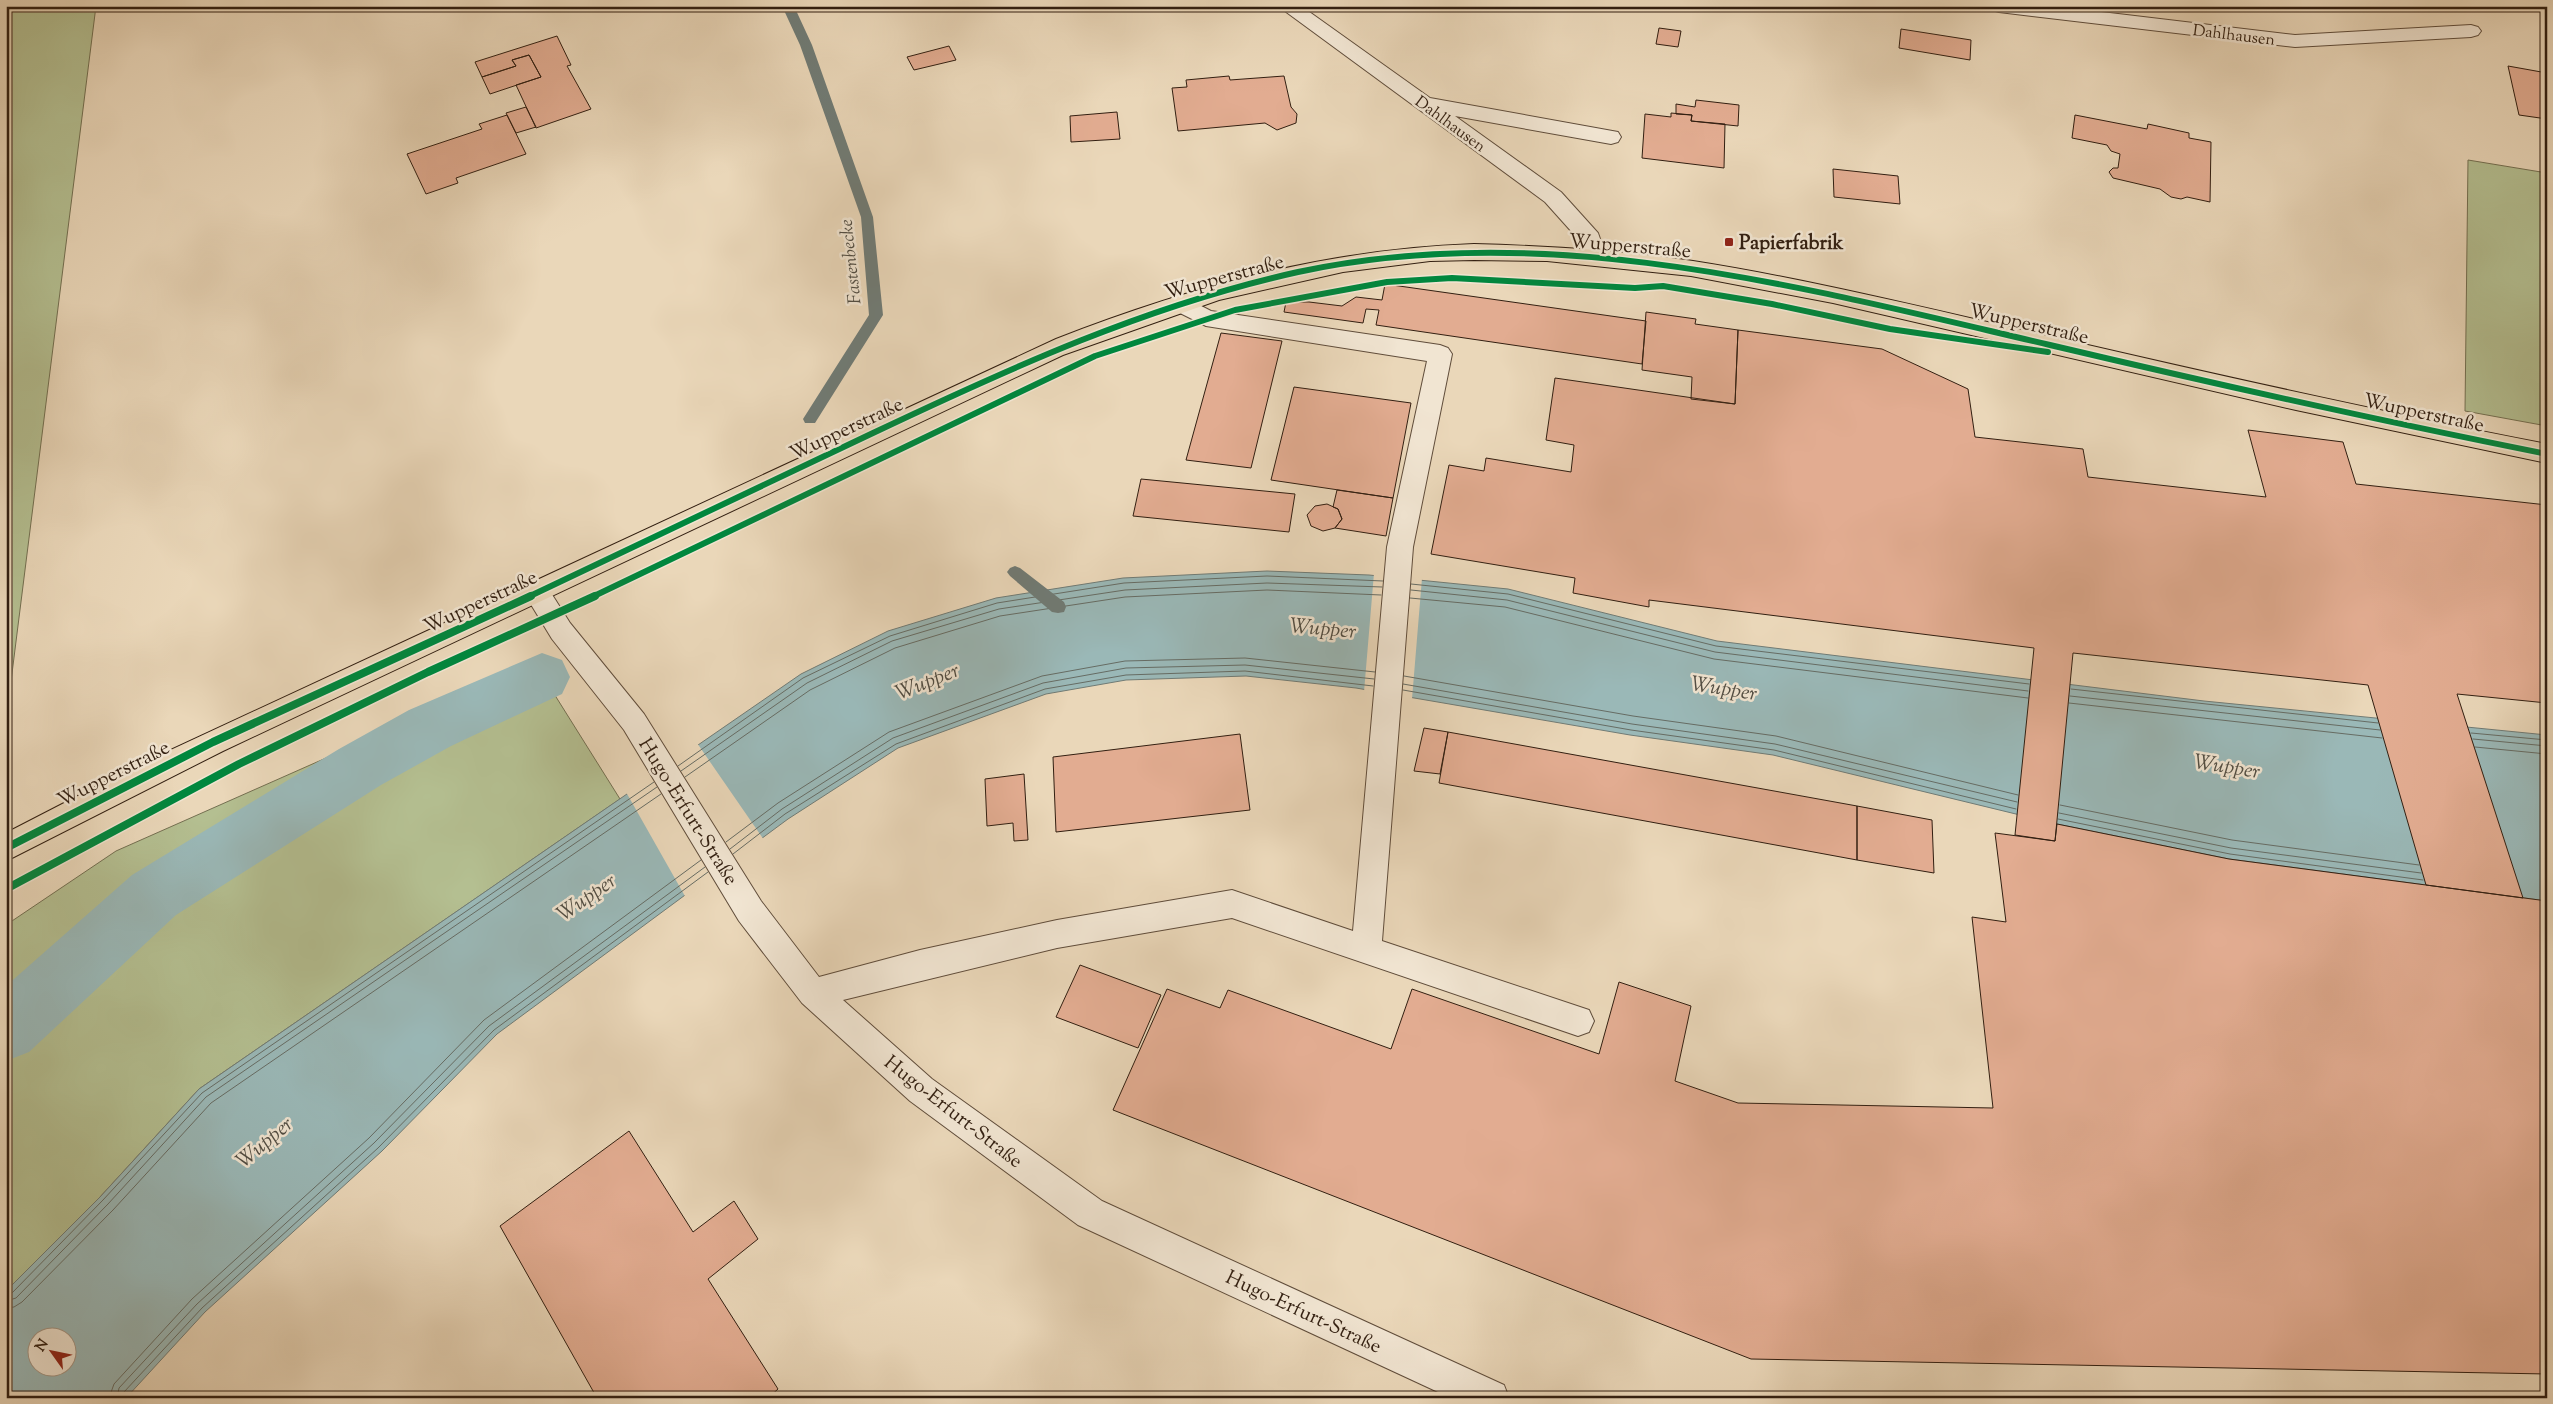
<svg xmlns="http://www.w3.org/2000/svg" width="2553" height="1404" font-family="'Sorts Mill Goudy',serif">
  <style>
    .green { fill: #b4bf91; stroke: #736f51 }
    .water { fill: #9ab8b7; stroke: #707b75; fill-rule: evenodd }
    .pier { fill: #ead7b9 }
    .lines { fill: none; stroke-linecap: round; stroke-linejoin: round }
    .shore { stroke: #666c64; stroke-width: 1 }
    .stream { fill: #707b75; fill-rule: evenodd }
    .canal { fill: #9ab8b7; fill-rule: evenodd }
    .building { fill: #e2ac91; stroke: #321f11 }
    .minor-casing { stroke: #604d3b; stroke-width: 2 }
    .major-casing { stroke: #321f11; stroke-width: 2 }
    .minor { fill: #f1e5d2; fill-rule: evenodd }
    .major { fill: #ead7b9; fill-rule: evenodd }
    .cycleway-far1-casing { stroke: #f1e5d2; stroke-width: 9 }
    .cycleway-casing { stroke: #f1e5d2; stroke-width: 11 }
    .cycleway-far1 { stroke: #00873e; stroke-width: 6 }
    .cycleway { stroke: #00873e; stroke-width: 8 }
    .poi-dot { fill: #8f2418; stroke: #f1e5d2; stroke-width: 2 }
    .labels { text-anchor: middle; stroke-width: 5; stroke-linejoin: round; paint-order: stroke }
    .far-street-label { font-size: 16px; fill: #321f11; stroke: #f1e5d2 }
    .far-water-label { font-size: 18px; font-style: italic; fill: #514d43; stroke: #f1e5d2 }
    .poi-label { font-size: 20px; font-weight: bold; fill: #321f11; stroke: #f1e5d2; text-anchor: start }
    .street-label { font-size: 20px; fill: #321f11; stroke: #f1e5d2 }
    .water-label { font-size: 21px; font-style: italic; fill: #514d43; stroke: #f1e5d2 }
  </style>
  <rect width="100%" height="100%" fill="#ead7b9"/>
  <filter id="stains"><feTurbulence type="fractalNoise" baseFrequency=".004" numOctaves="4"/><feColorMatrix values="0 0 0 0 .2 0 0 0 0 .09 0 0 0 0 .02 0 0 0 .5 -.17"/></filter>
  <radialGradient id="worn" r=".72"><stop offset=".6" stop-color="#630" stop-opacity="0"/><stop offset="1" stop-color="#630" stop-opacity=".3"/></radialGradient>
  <path class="green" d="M6 6H96L6 721Z
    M2468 160 2547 173V426L2465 411Z
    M536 665 620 799 199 1089 100 1197 6 1291V925L116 851Z"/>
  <path class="water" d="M1267 571 1369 575 1508 589 1717 641 2204 701 2547 735V901L2229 859 2057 824 1773 755 1630 735 1356 688 1246 676 1126 680 1046 694 898 748 788 819 497 1034 382 1151 205 1312 126 1398H6V1291L100 1197 199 1089 801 674 888 631 996 598 1123 578ZM38 1336H68V1366H38Z"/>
  <path class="pier" d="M1374 573 1422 578 1412 699 1364 692Z
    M697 743 764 840 686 898 626 792Z"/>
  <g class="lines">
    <path class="shore" d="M1411 584 1508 594 1716 646 2029 684
      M1411 590 1507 600 1715 652 2028 691
      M1410 598 1505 607 1714 659 2028 698
      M1404 676 1633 716 1776 736 2018 795
      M1403 684 1632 724 1775 744 2017 802
      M2071 689 2378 723
      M1403 690 1631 730 1774 750 2016 809
      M2070 696 2380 730
      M2069 703 2382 738
      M2471 733 2547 740
      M2473 739 2547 746
      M2475 747 2547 754
      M678 766 803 678 890 636 997 603 1124 583 1267 576 1383 581
      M681 771 807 683 892 641 999 609 1125 590 1267 583 1382 587
      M685 777 810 690 895 648 1000 616 1125 597 1267 590 1381 595
      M2060 805 2232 840 2419 865
      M2059 813 2231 848 2421 873
      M2058 819 2230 854 2423 880
      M726 842 778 803 889 732 1042 676 1125 661 1245 658 1375 672
      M730 849 782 809 893 738 1043 683 1126 668 1245 665 1374 679
      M733 854 785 814 896 744 1045 689 1126 675 1245 671 1373 686
      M6 1295 12 1293 103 1200 202 1093 654 782
      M6 1301 16 1298 108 1204 206 1097 657 787
      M6 1308 14 1307 22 1302 113 1210 211 1103 661 794
      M109 1398 114 1384 192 1299 369 1138 484 1020 701 860
      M117 1398 119 1388 197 1304 374 1143 489 1026 705 867
      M123 1398 124 1392 202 1308 378 1148 494 1030 708 872"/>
    <path class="stream" d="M782 6H794L812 45 873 217 883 315 815 423H805L803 419 869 315 861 217 800 45Z
      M1015 566 1020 568 1064 602 1066 607 1064 612 1058 613 1052 612 1010 576 1007 572 1010 568Z"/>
    <path class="canal" d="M542 653 562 660 570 677 562 694 451 746 381 785 176 915 29 1052 6 1061V986L132 875 339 749 409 710Z"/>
  </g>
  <path class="building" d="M1659 28 1681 31 1678 47 1656 44Z
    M1901 29 1971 40 1970 60 1899 48Z
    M557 36 571 65 567 66 591 109 536 128 516 85 541 77 529 55 512 60 516 66 482 77 475 62Z
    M949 46 956 60 914 70 907 57Z
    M529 55 541 77 490 94 482 77 516 66 512 60Z
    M2508 66 2547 73V119L2519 115Z
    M1229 76 1230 80 1284 76 1291 107 1297 114 1296 123 1277 130 1265 123 1178 131 1172 88 1187 87 1186 80Z
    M1696 100 1739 105 1738 126 1691 121 1692 115 1676 114V104L1695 107Z
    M526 107 536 127 516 133 506 113Z
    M1117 112 1120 139 1071 142 1070 116Z
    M1671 113 1692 115 1691 121 1725 124 1724 168 1642 158 1645 114 1671 117Z
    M507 115 526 154 456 178 458 183 426 194 407 154 482 129 479 124Z
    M2075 115 2147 129 2148 124 2189 133V138L2211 142 2210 202 2187 197 2181 199 2171 197 2160 189 2113 178 2109 172 2113 168H2118L2120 154 2111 151 2107 145 2072 138Z
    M1833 169 1898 176 1900 204 1834 197Z
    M1385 284 1646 321 1642 364 1376 325 1379 310 1366 309 1363 323 1284 312 1286 302H1309L1342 306 1356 297 1382 300Z
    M1646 312 1696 319 1695 324 1738 330 1735 404 1691 399 1692 377 1642 370Z
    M1738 330 1882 349 1968 389 1975 437 2083 449 2088 477 2266 497 2248 430 2343 442 2356 484 2547 505V703L2457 694 2523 898 2426 885 2368 685 2073 653 2055 841 2015 835 2034 648 1649 600V607L1573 593 1575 578 1431 554 1449 465 1484 471 1486 458 1571 472 1574 445 1546 440 1555 378 1735 404Z
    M1221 333 1282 341 1251 468 1186 460Z
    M1294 387 1411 403 1393 498 1271 480Z
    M1141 479 1295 494 1289 532 1133 516Z
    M1337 490 1393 498 1386 536 1335 528 1342 519 1338 509 1333 507Z
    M1327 504 1338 509 1342 519 1335 528 1323 531 1311 526 1307 515 1315 506Z
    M1424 728 1448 732 1440 774 1414 771Z
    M1448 732 1857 806V860L1439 783Z
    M1240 734 1250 810 1056 832 1053 757Z
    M1024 774 1028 840 1014 841 1013 823 987 826 985 779Z
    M1857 806 1932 820 1934 873 1857 860Z
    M2057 824 2229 859 2547 901V1374L1751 1359 1113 1110 1167 989 1220 1008 1228 990 1391 1049 1412 989 1599 1054 1619 982 1691 1006 1675 1081 1738 1103 1993 1108 1972 917 2006 922 1995 833 2055 841Z
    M1080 965 1161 995 1138 1048 1056 1017Z
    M629 1131 693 1232 734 1201 758 1239 708 1279 778 1389 768 1398H597L500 1226Z"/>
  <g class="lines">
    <defs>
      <path id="minor" d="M1278 6H1301L1430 98 1618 132 1621 137 1618 142 1611 144 1455 116 1561 192 1598 233 1606 256 1603 262 1595 264 1587 262 1580 241 1545 202Z
        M1989 6H2051L2295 35 2471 25 2478 27 2481 31 2478 35 2471 37 2295 47 1999 12 1992 10Z
        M1180 295 1211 311 1440 345 1448 348 1452 354 1413 547 1382 941 1589 1010 1594 1021 1589 1032 1578 1036 1232 918 1057 948 843 1000 932 1079 1102 1201 1504 1385 1509 1398H1451L1078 1225 910 1101 802 1003 739 921 624 730 552 639 524 593 528 585 537 582 546 585 570 623 644 714 761 901 819 977 920 950 1057 920 1232 890 1353 931 1387 547 1427 361 1206 326 1172 309 1169 303 1172 297Z"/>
      <path id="major" d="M1474 244C1547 246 1620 250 1693 261 1814 280 1933 310 2053 337 2217 375 2381 412 2547 444V463L2296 410 1833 303 1691 276 1547 261 1474 260 1430 261 1343 272 1219 300 1063 355 223 751 6 861V833L134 767 1056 339C1191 286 1329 249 1474 244Z"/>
    </defs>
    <use href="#minor" class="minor-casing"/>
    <use href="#major" class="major-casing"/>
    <use href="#minor" class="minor"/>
    <use href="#major" class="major"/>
    <defs>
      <path id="cycleway-far1" d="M528 597C643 543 758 488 873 433 1010 368 1148 305 1298 272 1550 218 1805 288 2050 345 2215 384 2381 421 2547 454
        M592 597 1095 356 1235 310 1387 282 1452 278 1635 288 1663 286 1772 304 1890 329 2048 352"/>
      <path id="cycleway" d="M6 848 213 742 531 596
        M6 889 239 764 428 672 595 596"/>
    </defs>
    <use href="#cycleway-far1" class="cycleway-far1-casing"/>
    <use href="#cycleway" class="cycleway-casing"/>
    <use href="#cycleway-far1" class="cycleway-far1"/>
    <use href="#cycleway" class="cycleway"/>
  </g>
  <rect class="poi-dot" x="1724" y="237" width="10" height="10" rx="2.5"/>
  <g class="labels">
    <g class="far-street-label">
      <text transform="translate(2234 34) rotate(7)" y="6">Dahlhausen</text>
      <text transform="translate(1451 123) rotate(36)" y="6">Dahlhausen</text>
    </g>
    <g class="far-water-label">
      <text transform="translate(850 262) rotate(-96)" y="6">Fastenbecke</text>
    </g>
    <g class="poi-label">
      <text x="1739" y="249">Papierfabrik</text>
    </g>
    <g class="street-label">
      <text transform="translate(1630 245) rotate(5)" y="7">Wupperstraße</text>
      <text transform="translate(1224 276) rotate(-15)" y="7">Wupperstraße</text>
      <text transform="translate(2029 323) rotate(13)" y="7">Wupperstraße</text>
      <text transform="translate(2424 412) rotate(12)" y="7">Wupperstraße</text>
      <text transform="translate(846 428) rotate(-25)" y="7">Wupperstraße</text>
      <text transform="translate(480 601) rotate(-25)" y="7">Wupperstraße</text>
      <text transform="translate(113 773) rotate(-27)" y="7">Wupperstraße</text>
      <text transform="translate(689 811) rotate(58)" y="7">Hugo-Erfurt-Straße</text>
      <text transform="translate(954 1111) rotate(38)" y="7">Hugo-Erfurt-Straße</text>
      <text transform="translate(1304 1311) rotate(25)" y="7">Hugo-Erfurt-Straße</text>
    </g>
    <g class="water-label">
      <text transform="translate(1323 628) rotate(5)" y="7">Wupper</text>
      <text transform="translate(927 681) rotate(-22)" y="7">Wupper</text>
      <text transform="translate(1724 688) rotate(9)" y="7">Wupper</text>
      <text transform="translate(2227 766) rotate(9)" y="7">Wupper</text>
      <text transform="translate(586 897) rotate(-35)" y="7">Wupper</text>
      <text transform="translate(264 1142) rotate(-40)" y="7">Wupper</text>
    </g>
  </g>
  <rect width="2553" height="1404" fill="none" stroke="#ead7b9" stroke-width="25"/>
  <rect x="8" y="8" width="2538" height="1389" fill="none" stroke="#321f11" stroke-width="2.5"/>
  <rect x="12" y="12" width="2528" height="1379" fill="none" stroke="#321f11"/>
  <g transform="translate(52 1352) rotate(303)"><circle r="24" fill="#f1e5d2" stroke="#a59685"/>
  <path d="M0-4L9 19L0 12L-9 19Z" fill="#8f2418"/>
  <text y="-8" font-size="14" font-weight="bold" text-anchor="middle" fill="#321f11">N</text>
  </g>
  <rect width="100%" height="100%" filter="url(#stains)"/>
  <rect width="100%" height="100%" fill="url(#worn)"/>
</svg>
